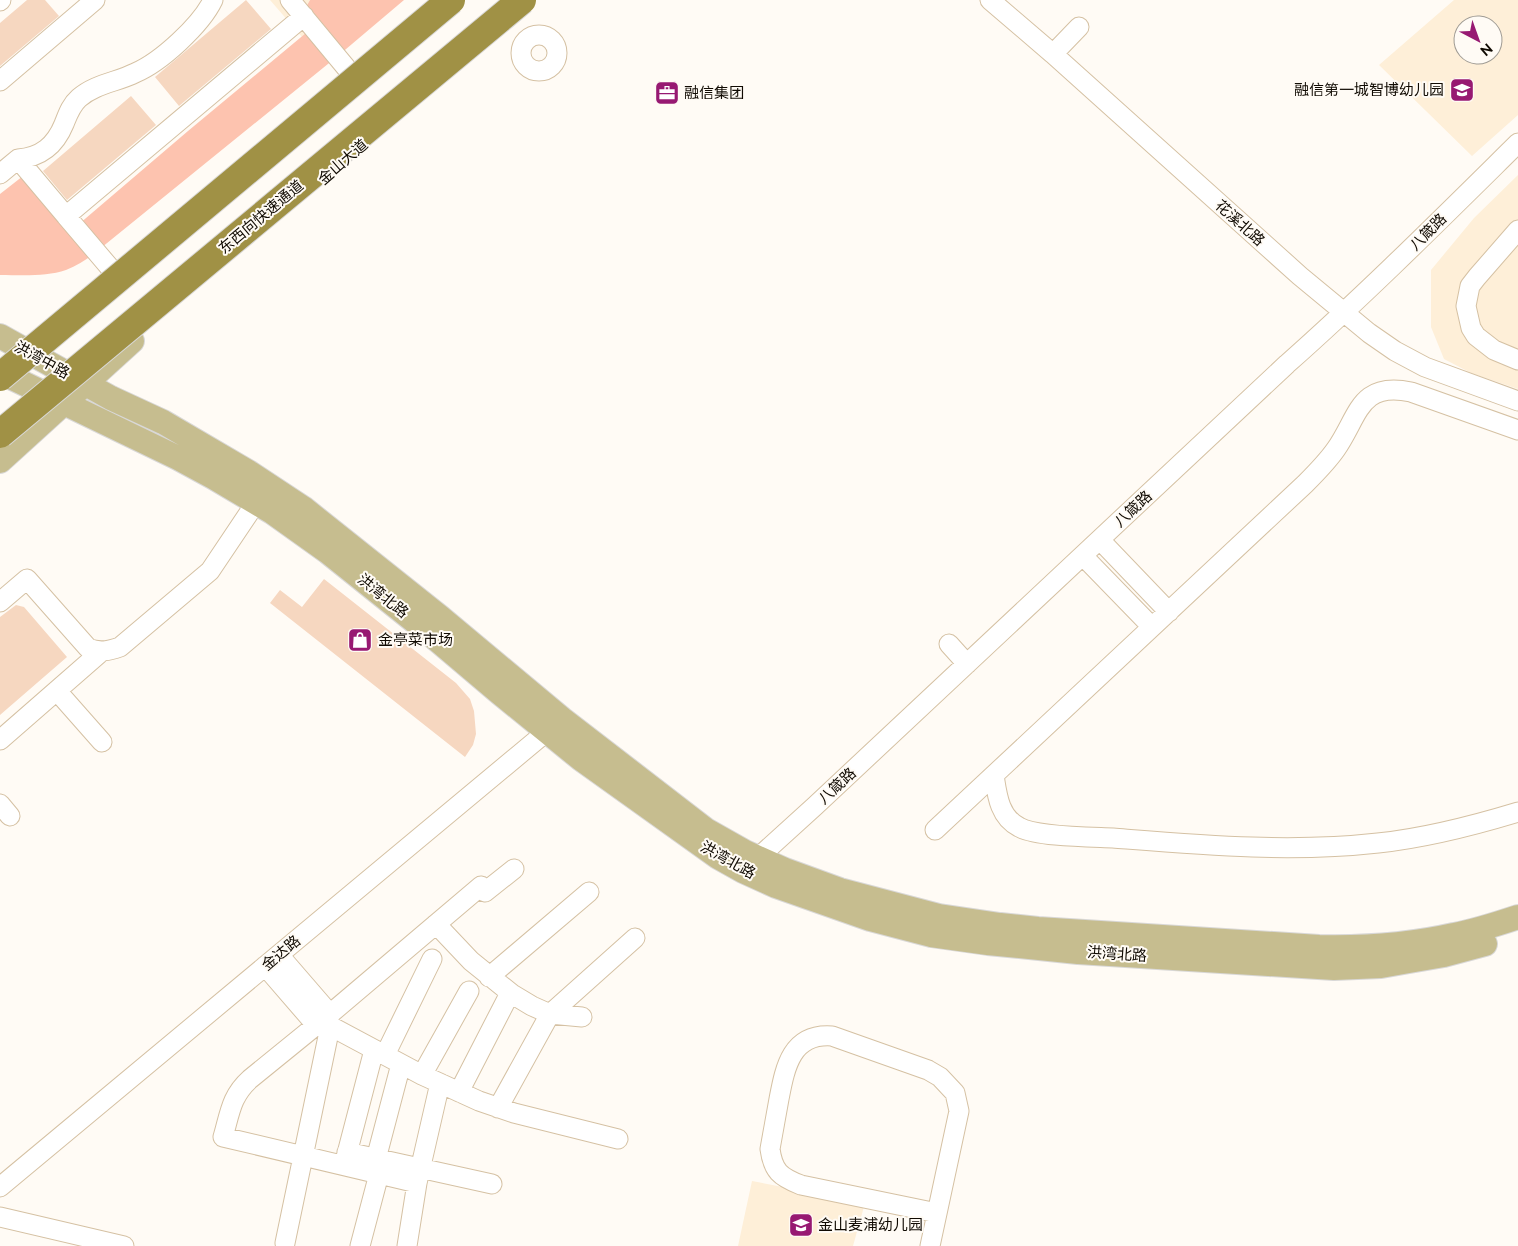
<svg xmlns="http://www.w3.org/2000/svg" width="1518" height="1246" font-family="Raleway,'Noto Sans SC',sans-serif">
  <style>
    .built { fill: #feefd8; fill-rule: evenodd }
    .green { fill: #fdc3af }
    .building { fill: #f6d7c0 }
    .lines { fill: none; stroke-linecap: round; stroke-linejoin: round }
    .minor-casing { stroke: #d5c1a3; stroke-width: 21 }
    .major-casing { stroke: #d9d8d7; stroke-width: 26 }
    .minor { stroke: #fff; stroke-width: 19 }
    .major { stroke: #c6bd8f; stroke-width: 24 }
    .highway-bridge-casing { stroke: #d9d8d7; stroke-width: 30; stroke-linecap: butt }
    .highway-bridge { stroke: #a09145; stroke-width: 28 }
    .labels { text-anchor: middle; stroke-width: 4; stroke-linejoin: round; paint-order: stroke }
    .poi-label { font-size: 15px; fill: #100a02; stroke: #fffbf5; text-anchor: start }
    .street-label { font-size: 15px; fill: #100a02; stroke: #fffbf5 }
  </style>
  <rect width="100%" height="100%" fill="#fffbf5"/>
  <path class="built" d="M270 0H310L306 7 318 23 302 37Z
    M1454 0H1518V115L1472 156 1379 65ZM1463 25H1493V55H1463Z
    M1518 175V389L1471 373 1444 359 1431 327V270L1474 218Z
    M752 1181 865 1203 853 1246H738Z"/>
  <path class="green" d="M310 0H404L339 55 96 252C87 259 77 266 66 270 46 277 21 275 0 275V194L23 176 72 230 188 131 318 23 306 7Z"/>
  <path class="building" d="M27 0H45L59 16 0 66V23Z
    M246 0 271 29 179 106 155 77Z
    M131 96 156 125 67 200 43 171Z
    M324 579 456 683 470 699 474 711 476 734 473 745 465 757 270 603 280 590 302 607Z
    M16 605 24 607 67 657 0 715V617Z"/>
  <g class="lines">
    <defs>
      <path id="minor" d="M290 0 358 82
        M990 0 1053 54 1300 276 1369 333 1395 351 1425 367 1518 401
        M0 1 1 0
        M521 53a18 18 0 1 1 36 0a18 18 0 1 1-36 0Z
        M1053 54 1079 27
        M0 81 95 0
        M18 159C41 157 55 146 64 124 68 114 71 105 79 98 95 84 117 82 135 73 161 62 201 25 213 0
        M0 174 18 159 66 216
        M1518 230 1477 277 1470 286 1466 306 1471 328 1476 336 1494 350 1518 360
        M111 269 66 216 304 16
        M1100 540 1169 612
        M1083 556 1152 627
        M0 602 27 579 88 648C99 653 109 651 120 647L210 571 263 492
        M949 644 967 664
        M57 691 102 742
        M0 740 102 651
        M994 775C997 794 999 817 1019 827 1036 837 1091 837 1113 838 1201 845 1289 853 1378 843 1425 838 1472 826 1518 812
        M0 804 10 816
        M935 830 1305 484C1316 473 1327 462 1336 449 1359 416 1359 381 1411 392L1518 430
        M750 865 815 806 1287 364C1367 293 1442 218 1518 143
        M436 924 471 961 512 994 532 1006 550 1014 582 1017
        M279 955 330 1014
        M265 966 316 1025
        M489 977 589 892
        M321 1021 422 1075 479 1101 514 1113 618 1139
        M385 1055 432 959
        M422 1075 469 991
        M459 1092 510 993
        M498 1108 550 1014 635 938
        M347 1152 492 1184
        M376 1159 401 1064
        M344 1165 374 1050
        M417 1183 223 1137C230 1113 231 1096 250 1079L330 1014 481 886 485 892 514 869
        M0 1187 557 723
        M0 1217 124 1246
        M285 1243 330 1027
        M360 1246 379 1174
        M407 1246 417 1183 440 1083
        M930 1246 959 1111 955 1093 940 1077 928 1070 832 1036C791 1033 785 1068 779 1099 776 1116 773 1132 770 1149 773 1171 780 1177 801 1185L937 1213"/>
      <path id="major" d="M0 336 111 398 163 422 250 473 303 508 441 618 562 719 706 830 745 852 785 870 840 890 939 916 1000 925 1038 929 1319 947C1364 948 1410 945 1454 935 1476 931 1497 924 1518 917
        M0 372 178 458 213 477 272 512 328 552 428 632 500 693 581 759 718 857 743 871 776 886 870 919 931 935 988 943 1078 952 1334 968 1381 966 1409 961 1444 955 1485 944
        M0 461 132 341"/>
    </defs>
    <use href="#minor" class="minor-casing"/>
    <use href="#major" class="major-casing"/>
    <use href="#minor" class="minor"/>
    <use href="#major" class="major"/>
    <defs>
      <path id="highway-bridge" d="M0 377 451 0
        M0 434 522 0"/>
    </defs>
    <use href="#highway-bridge" class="highway-bridge-casing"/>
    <use href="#highway-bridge" class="highway-bridge"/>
  </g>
  <defs>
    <symbol id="school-square" viewBox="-11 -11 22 22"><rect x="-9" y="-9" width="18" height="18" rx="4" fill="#971972" stroke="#fffbf5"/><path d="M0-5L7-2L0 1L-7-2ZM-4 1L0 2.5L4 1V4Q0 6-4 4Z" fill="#fff"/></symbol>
    <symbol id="office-square" viewBox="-11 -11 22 22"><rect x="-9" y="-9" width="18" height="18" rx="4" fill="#971972" stroke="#fffbf5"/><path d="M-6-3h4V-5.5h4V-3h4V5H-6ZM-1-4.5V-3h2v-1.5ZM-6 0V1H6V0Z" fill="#fff"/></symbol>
    <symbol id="shop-square" viewBox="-11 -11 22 22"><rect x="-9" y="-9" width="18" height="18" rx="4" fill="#971972" stroke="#fffbf5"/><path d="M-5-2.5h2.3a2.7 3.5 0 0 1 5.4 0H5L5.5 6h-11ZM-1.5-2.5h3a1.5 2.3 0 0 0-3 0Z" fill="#fff"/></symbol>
  </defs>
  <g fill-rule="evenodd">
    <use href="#school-square" x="1448" y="76" width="28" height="28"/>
    <use href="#office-square" x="653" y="79" width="28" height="28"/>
    <use href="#shop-square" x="346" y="626" width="28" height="28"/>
    <use href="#school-square" x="787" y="1211" width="28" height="28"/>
  </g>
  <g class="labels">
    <g class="poi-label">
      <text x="1444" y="95" text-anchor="end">融信第一城智博幼儿园</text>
      <text x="684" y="98">融信集团</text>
      <text x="378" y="645">金亭菜市场</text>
      <text x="818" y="1230">金山麦浦幼儿园</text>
    </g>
    <g class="street-label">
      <text transform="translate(343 162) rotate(-41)" y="5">金山大道</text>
      <text transform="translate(261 217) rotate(-40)" y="5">东西向快速通道</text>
      <text transform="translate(1240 223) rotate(42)" y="5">花溪北路</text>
      <text transform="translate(1428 232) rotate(-45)" y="5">八箴路</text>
      <text transform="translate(42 360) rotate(29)" y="5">洪湾中路</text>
      <text transform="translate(1133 509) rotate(-43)" y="5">八箴路</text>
      <text transform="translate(383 596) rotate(39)" y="5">洪湾北路</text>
      <text transform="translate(837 786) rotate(-43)" y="5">八箴路</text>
      <text transform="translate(728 860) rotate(29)" y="5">洪湾北路</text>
      <text transform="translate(281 953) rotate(-40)" y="5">金达路</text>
      <text transform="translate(1117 954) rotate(4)" y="5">洪湾北路</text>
    </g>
  </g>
  <g transform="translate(1478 40) rotate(139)"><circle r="24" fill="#fffbf5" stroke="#9f9b94"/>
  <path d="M0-4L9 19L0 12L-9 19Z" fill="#971972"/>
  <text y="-8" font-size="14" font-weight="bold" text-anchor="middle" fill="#100a02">N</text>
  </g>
</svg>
